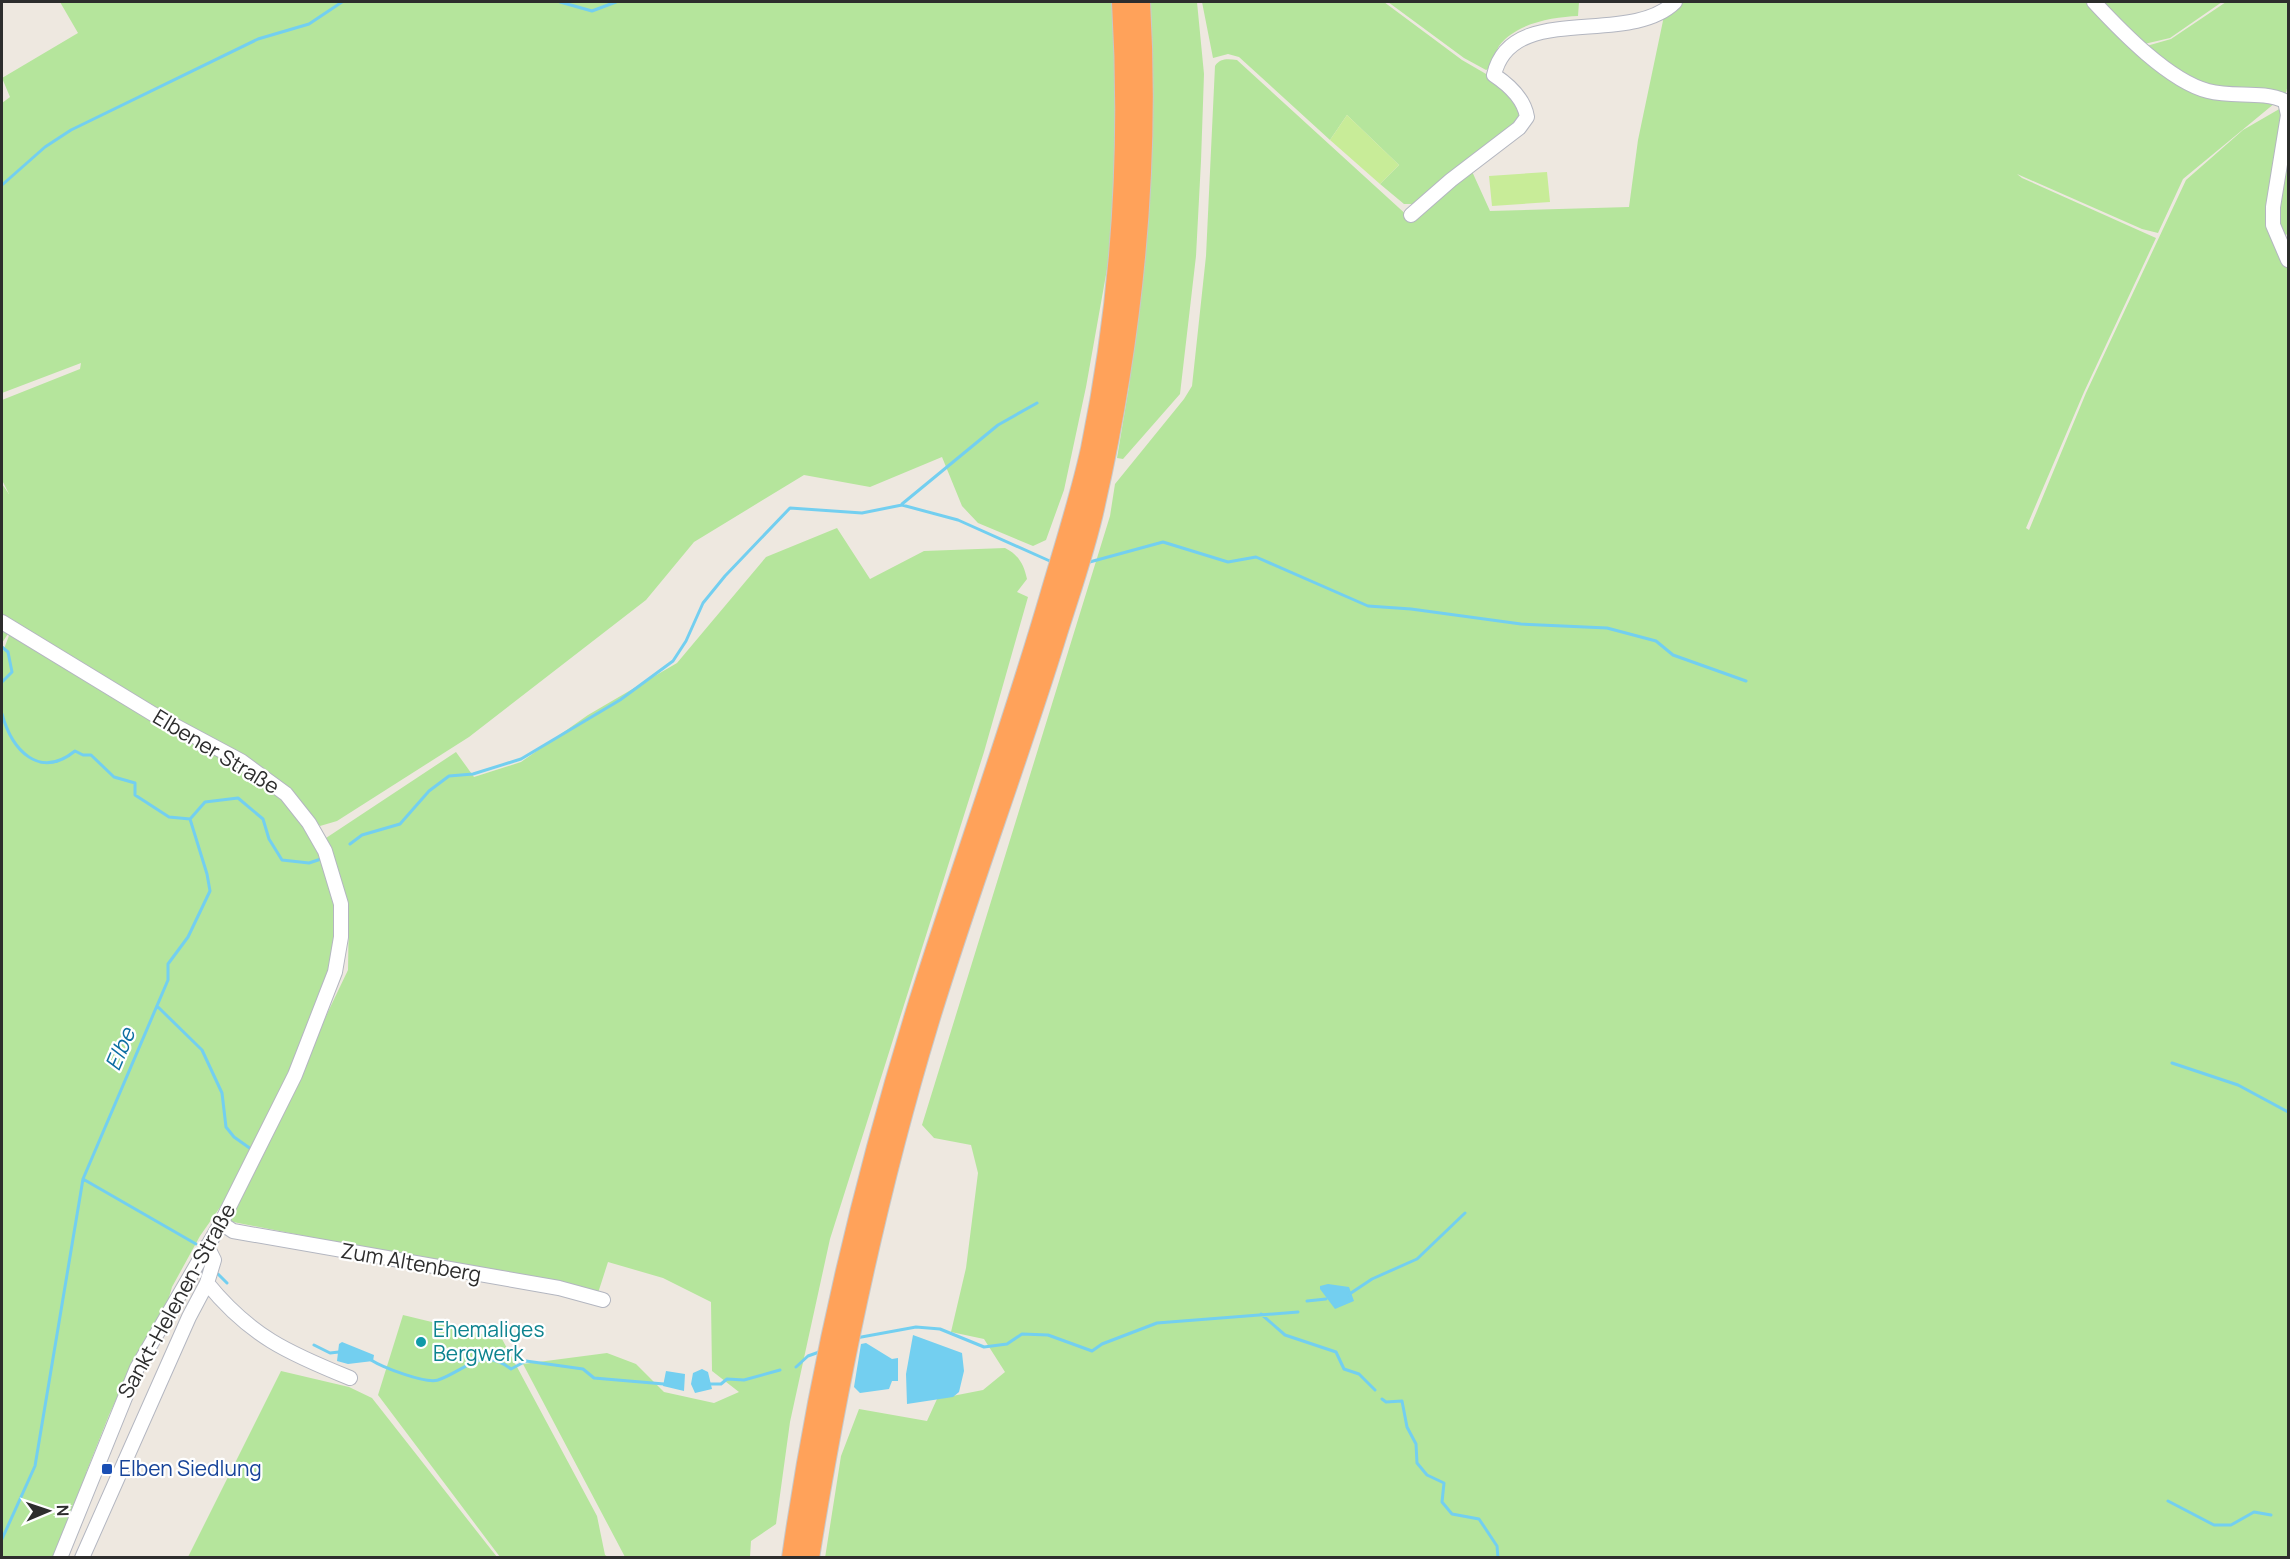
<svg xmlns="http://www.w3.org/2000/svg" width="2290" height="1559" font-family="Manrope,sans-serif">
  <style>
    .green { fill: #b5e59c }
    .pitch { fill: #c8ec98 }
    .water { fill: #73cff0 }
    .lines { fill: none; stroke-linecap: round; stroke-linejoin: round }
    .stream { stroke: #73cff0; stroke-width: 3 }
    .minor-casing { stroke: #b3b6c0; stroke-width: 16 }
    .highway-casing { stroke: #c8c8c8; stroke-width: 22 }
    .minor { stroke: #fff; stroke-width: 14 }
    .highway { stroke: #ffa25a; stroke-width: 20 }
    .culture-dot { fill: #0f9aa8; stroke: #fff; stroke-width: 2 }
    .transit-dot { fill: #1a4fb4; stroke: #fff; stroke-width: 2 }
    .labels { text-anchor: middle; stroke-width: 4.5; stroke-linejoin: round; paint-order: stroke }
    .street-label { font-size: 21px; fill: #2d2d2d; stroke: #fff }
    .culture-label { font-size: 21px; fill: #0d838f; stroke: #fff; text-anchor: start }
    .transit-label { font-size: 21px; fill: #164399; stroke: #fff; text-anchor: start }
    .water-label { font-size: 22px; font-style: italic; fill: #0c6ea2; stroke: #fff }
  </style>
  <rect width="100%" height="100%" fill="#eee8e0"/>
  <path class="green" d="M60 2H1115L1117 99 1112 241 1086 387 1064 490 1046 540 1033 546 978 523 962 506 942 457 870 487 804 475 694 542 646 600 469 737 337 821 320 826 289 788 13 626 2 643V484L9 494 2 480V400L80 369 81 363 2 393V103L10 97 2 78 78 33Z
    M1151 2H1197L1204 74 1201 161 1196 256 1180 394 1123 459 1117 458 1129 386 1152 148Z
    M1202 2H1384L1462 60 1505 85 1524 116 1415 204H1404L1380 184 1399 165 1347 115 1330 140 1239 57 1228 54 1213 58Z
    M1388 2H1579L1578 16C1553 17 1516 23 1499 46 1494 54 1496 67 1486 70L1464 58Z
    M1679 2H2092L2193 88 2275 103 2183 179 2158 233 2142 229 2017 174 2022 178 2156 238 2084 392 2026 528 2029 530 2086 393 2186 180 2243 130 2281 108 2286 115 2271 208 2283 243 2288 238V1557L825 1558 841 1456 859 1409 927 1421 937 1399 983 1390 1005 1372 984 1339 951 1332 966 1268 978 1173 971 1145 934 1138 922 1125 1110 516 1115 484 1184 399 1192 386 1206 256 1215 66C1220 58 1228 59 1237 60L1410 218 1470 167 1490 211 1629 207 1638 140 1664 16Z
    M2097 2H2222L2170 38 2140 45Z
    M2226 2H2288V84L2285 97 2210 90 2143 47 2171 39Z
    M2288 136V233L2283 238 2277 221Z
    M837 528 870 579 924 551 1005 548C1019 555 1024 565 1027 579L1017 592 1028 597 984 752 830 1239 790 1422 776 1524 751 1541 750 1557H625L523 1364 607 1353 636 1364 664 1392 714 1403 739 1392 712 1371 711 1302 663 1278 608 1262 598 1293 228 1221 348 970 349 909 326 838 456 752 474 777 521 762 588 715 677 663 766 557Z
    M10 633 255 775 294 810 327 864 336 903 337 940 330 976 273 1110 244 1173 200 1236 172 1287 168 1301 138 1353 109 1415 86 1473 88 1474 54 1557H2V654Z
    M403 1315 502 1339 597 1516 605 1555 608 1557H500L378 1395Z
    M281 1371 349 1387 372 1398 497 1557H188Z"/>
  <path class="pitch" d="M1347 115 1399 165 1380 184 1330 140Z
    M1547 172 1550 202 1492 206 1489 176Z"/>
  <path class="water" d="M1328 1284 1349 1287 1354 1301 1335 1309 1320 1289V1286Z
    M913 1335 962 1353 964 1371 959 1392 953 1397 907 1404 906 1374Z
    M342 1342 374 1355 373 1361 348 1364 337 1361 339 1344Z
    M866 1343 892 1359 898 1358V1381H892L889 1389 860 1393 854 1387 861 1344Z
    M702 1369 708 1372 712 1389 695 1393 691 1384 693 1373Z
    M666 1371 685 1374 684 1391 663 1386Z"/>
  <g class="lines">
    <path class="stream" d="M560 2 592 11 616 2
      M2 185 45 147 71 130 258 39 309 24 342 2
      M902 504 998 425 1037 403
      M1086 563 1163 542 1228 562 1256 557 1368 606 1411 609 1521 624 1607 628 1656 641 1673 655 1746 681
      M2 647 8 652 12 672 2 682
      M2 714C12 750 39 780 75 751L83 755H91L114 777 135 783V795L169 817 190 819 207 874 210 891 188 937 168 964V980L83 1179 35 1466 2 1539
      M191 818 205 802 238 798 263 819 269 839 282 860 309 863 321 859
      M350 844 362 835 400 824 429 791 449 776 473 774 521 759 620 700 673 661 686 641 703 603 725 576 790 508 862 513 902 505 958 520 1052 562
      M157 1006 202 1050 222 1093 226 1127 234 1137 251 1149
      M2172 1063 2238 1085 2288 1112
      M83 1179 196 1244
      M218 1274 227 1283
      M1348 1295 1372 1279 1417 1259 1465 1213
      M1307 1301 1326 1299
      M1261 1314 1285 1335 1336 1352 1344 1369 1359 1374 1375 1390
      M856 1338 916 1327 940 1329 984 1347 1007 1344 1022 1334 1048 1335 1092 1351 1102 1344 1157 1323 1298 1312
      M314 1345 330 1353 339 1352
      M371 1360C382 1367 425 1384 438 1380 465 1371 481 1346 511 1369L526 1361 583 1369 594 1378 664 1384
      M796 1367 808 1356 822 1351
      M710 1384H721L727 1379 744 1380 780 1370
      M1382 1399 1386 1402 1402 1401 1407 1427 1416 1444 1417 1463 1427 1475 1444 1483 1442 1502 1452 1514 1479 1519 1497 1546 1498 1558
      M2168 1501 2214 1525H2231L2254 1512 2271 1515"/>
    <defs>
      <path id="minor" d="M2094 2C2121 31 2169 81 2208 91 2234 98 2261 90 2285 101L2288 115 2273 207V225L2288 260
        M1411 215 1451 180 1519 128 1527 117C1524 98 1509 85 1494 75 1511 0 1628 48 1675 2
        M2 622 153 714 241 761 286 794 309 823 325 851 341 904V937L335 972 295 1075 221 1223 137 1368 60 1558
        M221 1223 233 1231 559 1288 603 1300
        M207 1283C250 1336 288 1353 350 1378
        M82 1558 189 1317 207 1283 214 1260 207 1246"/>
      <path id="highway" d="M792 1558C819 1370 863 1183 919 1002 962 866 1010 733 1050 596 1064 548 1080 499 1091 449 1121 303 1131 151 1122 2
        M809 1558C838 1378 875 1199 928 1024 967 896 1014 771 1054 643 1068 597 1085 551 1095 504 1132 340 1150 169 1140 2"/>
    </defs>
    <use href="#minor" class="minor-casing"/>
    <use href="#highway" class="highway-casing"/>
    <use href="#minor" class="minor"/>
    <use href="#highway" class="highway"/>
  </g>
  <circle class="culture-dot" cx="421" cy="1342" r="6"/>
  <rect class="transit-dot" x="101" y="1463" width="12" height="12" rx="3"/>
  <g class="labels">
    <g class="street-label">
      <text transform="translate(216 752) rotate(31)" y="7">Elbener Straße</text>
      <text transform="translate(411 1263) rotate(10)" y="7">Zum Altenberg</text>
      <text transform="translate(177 1301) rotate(-61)" y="7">Sankt-Helenen-Straße</text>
    </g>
    <g class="culture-label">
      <text x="433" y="1337">Ehemaliges<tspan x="433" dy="24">Bergwerk</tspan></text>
    </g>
    <g class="transit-label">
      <text x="119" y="1476">Elben Siedlung</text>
    </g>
    <g class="water-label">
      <text transform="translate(120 1049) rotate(-67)" y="8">Elbe</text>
    </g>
  </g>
  <rect width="2290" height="1559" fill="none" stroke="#2d2d2d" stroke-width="6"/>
  <g transform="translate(48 1511) rotate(88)" stroke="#ffffff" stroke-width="4.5" paint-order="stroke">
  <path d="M0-4.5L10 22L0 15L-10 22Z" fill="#2d2d2d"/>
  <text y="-9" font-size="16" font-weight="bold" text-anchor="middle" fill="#2d2d2d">N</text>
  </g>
</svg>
